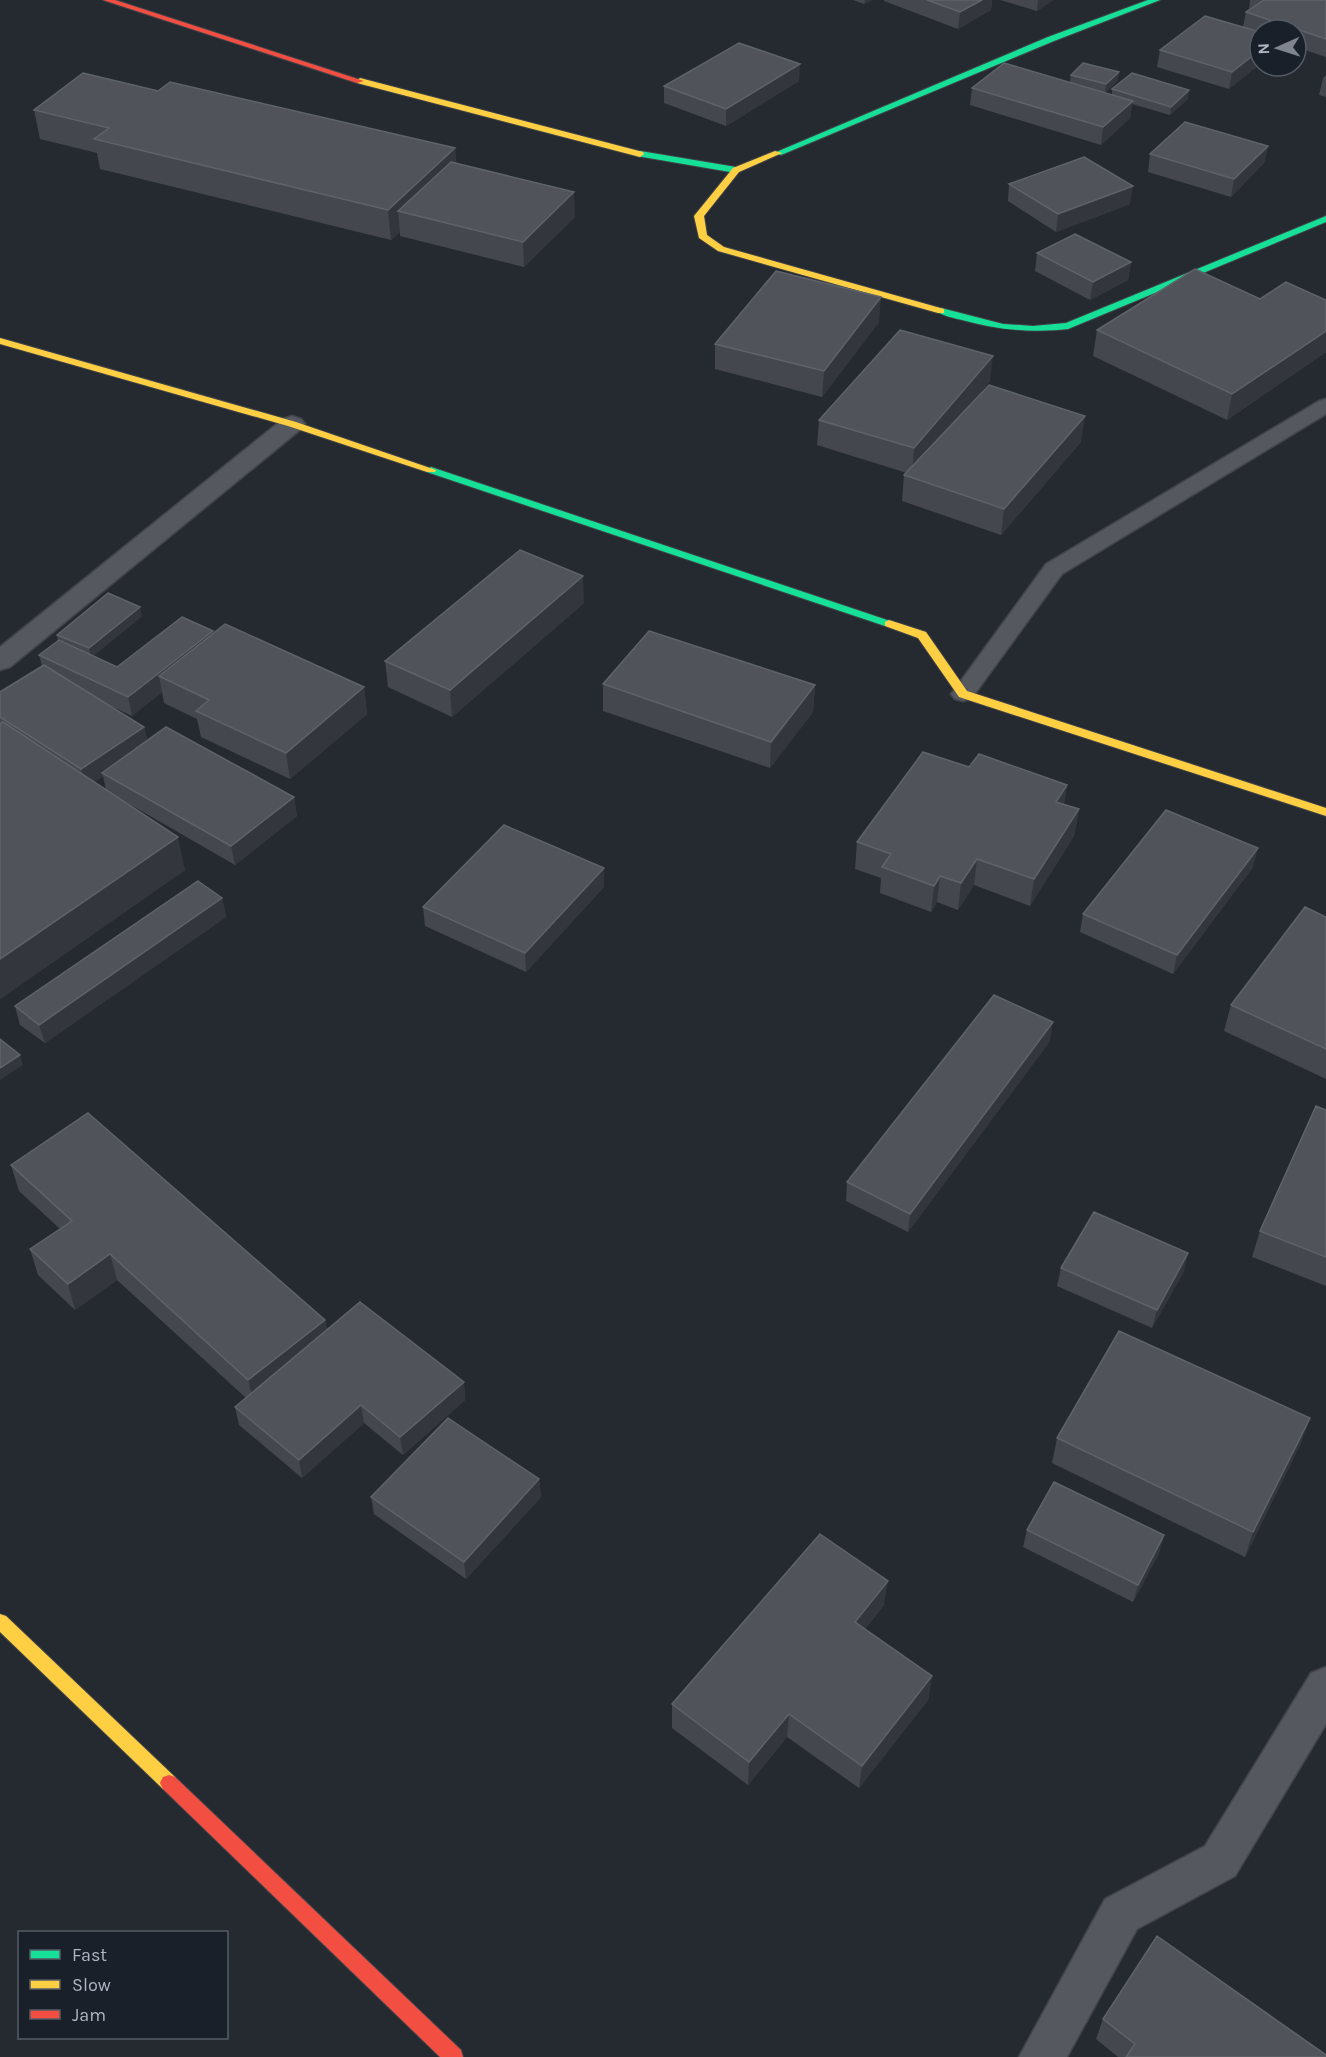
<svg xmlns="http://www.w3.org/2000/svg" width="1326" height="2057" font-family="Karla,sans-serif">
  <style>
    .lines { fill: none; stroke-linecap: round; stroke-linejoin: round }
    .lane-casing { stroke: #414449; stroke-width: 3 }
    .street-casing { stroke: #414449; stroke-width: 3 }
    .fast-casing { stroke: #414449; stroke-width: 2 }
    .slow-casing { stroke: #414449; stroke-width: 2 }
    .jam-casing { stroke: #414449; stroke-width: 2 }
    .lane { fill: #55585f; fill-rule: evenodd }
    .street { fill: #55585f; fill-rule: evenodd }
    .fast { fill: #16e098; fill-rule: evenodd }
    .slow { fill: #ffcf43; fill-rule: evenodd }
    .jam { fill: #f24e42; fill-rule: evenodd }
    .wall { fill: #44484e; fill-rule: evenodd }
    .shaded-wall { fill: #33373d }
    .building { fill: #50545a; stroke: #5e636a; stroke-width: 1.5 }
  </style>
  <rect width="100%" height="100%" fill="#252a30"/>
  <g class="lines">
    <defs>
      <path id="lane" d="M1326 399V414L1062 574 971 699 963 701 955 699 951 694 955 689 1046 564 1319 401Z"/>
      <path id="street" d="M292 416 301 419 305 424 301 429 10 667 0 670V647L283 419Z
        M1326 1667V1724L1235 1876 1137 1929 1067 2057H1019L1105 1899 1205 1846 1311 1673Z"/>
      <path id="fast" d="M1148 0H1160L1054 41 781 155 774 153 1048 37Z
        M640 151 736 167 741 170 736 173 637 156 636 154Z
        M1326 216V222L1068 329C1031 333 998 330 962 320 954 318 943 316 936 311L941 308 1003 324 1033 326 1066 323Z
        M431 467 893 622 895 624 893 626H885L427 472 426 470Z"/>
      <path id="slow" d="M360 78 643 152 644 154 640 157 357 83 356 81Z
        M775 151 782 153 739 172 704 216 707 235 724 247 944 309V313H938L718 251 699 238 694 216 733 168Z
        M0 338 296 422 436 470 435 472H427L288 426 0 344Z
        M889 620 926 632 967 691 1326 808V816L959 697 918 638 885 626V622Z
        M0 1614 6 1616 175 1777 178 1783 175 1789 169 1791 163 1789 0 1632Z"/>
      <path id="jam" d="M103 0H115L364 81 357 83Z
        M169 1775 175 1777 461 2050 463 2057H440L163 1789 160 1783 163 1777Z"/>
    </defs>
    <use href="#lane" class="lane-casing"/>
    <use href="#street" class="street-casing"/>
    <use href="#fast" class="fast-casing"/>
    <use href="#slow" class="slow-casing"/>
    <use href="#jam" class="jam-casing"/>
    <use href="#lane" class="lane"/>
    <use href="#street" class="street"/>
    <use href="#fast" class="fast"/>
    <use href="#slow" class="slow"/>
    <use href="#jam" class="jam"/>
  </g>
  <path class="wall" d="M853 0H872L864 4Z
    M884 0H992L991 10 958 29 884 1Z
    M1000 0H1053L1037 11Z
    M1250 0H1326V57L1296 47V30H1260V64L1229 89 1157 67 1160 50 1243 27 1246 12 1249 10Z
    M1119 72 1117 81 1105 93 1112 95V89L1188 99 1170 115 1132 104 1130 118 1101 145 970 105 972 88 1070 82 1071 75Z
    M1326 75V97L1319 95 1323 78Z
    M799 81 726 126 664 103V86Z
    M158 91 455 148 456 164 575 217 524 267 400 236V232L391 240 100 169 97 153 40 139 34 110Z
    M1268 146 1264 163 1231 197 1148 172 1150 154Z
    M1009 184 1130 204 1056 232 1008 201Z
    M1037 253 1131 262 1128 280 1090 300 1035 271Z
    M1260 299 1326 300V352L1227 420 1093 356 1097 330Z
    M879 322 822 397 715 369V344Z
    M990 381 971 404 1081 442 1001 535 902 501 904 475 907 473 817 445 819 420Z
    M584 603 452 717 388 687 385 661Z
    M142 616 93 656 117 667 213 633 364 687 367 714 290 779 201 737 197 719 164 703 162 692 132 716 109 705 144 727 147 740 294 797 297 816 235 865 124 801 185 870 0 999V692L42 666 39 655 58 641 57 635ZM103 776 106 790 94 782Z
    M603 684 815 685 813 712 770 768 603 711Z
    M969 767 1067 785 1064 804 1079 809 1074 836 1030 906 974 885 958 910 937 902 931 912 880 893 881 878 855 869 857 842Z
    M1253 867 1173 974 1080 932 1083 914Z
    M604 887 526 972 425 926 423 907Z
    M222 898 226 917 45 1043 20 1025 15 1006Z
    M1326 917V1079L1224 1031 1231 1005Z
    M1050 1041 908 1232 846 1201 847 1182Z
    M1326 1110V1286L1252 1257 1260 1231Z
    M11 1165 325 1320 327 1330 464 1382 465 1400 403 1455 364 1423 302 1478 239 1425 235 1407 246 1398 117 1280 75 1310 38 1275 30 1249 60 1229 19 1191Z
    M1061 1268 1184 1271 1152 1328 1057 1286Z
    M1057 1438 1301 1443 1245 1557 1052 1463Z
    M539 1479 541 1497 466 1579 374 1514 371 1497Z
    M1027 1530 1164 1535 1159 1553 1133 1602 1023 1547Z
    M884 1605 865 1629 932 1676 928 1700 859 1788 787 1737 748 1785 672 1728V1704Z
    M1103 2019 1326 2057H1118L1096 2039Z"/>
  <path class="shaded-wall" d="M865 0H872L864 4Z
    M982 0H992L991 10 958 29 960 12Z
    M1038 0H1053L1037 11Z
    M1260 50V64L1229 89 1232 72Z
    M800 64 799 81 726 126V109Z
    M1119 72 1117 81 1105 93 1106 84Z
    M1189 90 1188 99 1170 115 1171 107Z
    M1133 101 1130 118 1101 145 1103 127Z
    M1268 146 1264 163 1231 197 1234 179Z
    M455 148 457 178 398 211 400 232 391 240 388 210Z
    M1133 186 1130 204 1056 232 1058 214Z
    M574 192 575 217 524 267 523 242Z
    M1131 262 1128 280 1090 300 1093 282Z
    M881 297 879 322 822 397 824 371Z
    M1326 331V352L1227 420 1232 394Z
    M993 356 990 381 912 474 914 448Z
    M1085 416 1081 442 1001 535 1004 509Z
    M583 576 584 603 452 717 450 690Z
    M140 607 142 616 91 658 89 648Z
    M213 631 216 650 159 676 162 692 132 716 128 697Z
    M815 685 813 712 770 768 771 742Z
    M364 687 367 714 290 779 286 753Z
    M144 727 148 745 102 773 103 776 86 788 81 769Z
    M1067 785 1063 811 1056 802Z
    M294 797 297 816 235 865 231 846Z
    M1079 809 1074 836 1030 906 1034 879Z
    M178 837 185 870 0 999V959Z
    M1258 848 1253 867 1173 974 1177 955Z
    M977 859 974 885 958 910 961 883Z
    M604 868V887L526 972 525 953Z
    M940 876 937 902 931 912 934 886Z
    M222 898 226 917 45 1043 39 1025Z
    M1053 1022 1050 1041 908 1232 910 1214Z
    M20 1055 23 1065 0 1080V1068Z
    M1188 1253 1184 1271 1152 1328 1157 1310Z
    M110 1254 117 1280 75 1310 68 1284Z
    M325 1320 329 1346 254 1405 248 1380Z
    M464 1382 465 1400 403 1455 400 1437Z
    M361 1405 364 1423 302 1478 299 1460Z
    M1310 1418 1301 1443 1245 1557 1253 1532Z
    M539 1479 541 1497 466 1579 464 1562Z
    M1164 1535 1159 1553 1133 1602 1138 1585Z
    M888 1581 884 1605 852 1645 855 1622Z
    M932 1676 928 1700 859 1788 862 1766Z
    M789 1714 787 1737 748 1785 749 1762Z"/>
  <path class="building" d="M927 0H982L960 12Z
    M1264 0H1326V39L1246 12Z
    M1205 16 1260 32V50L1232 72 1160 50Z
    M739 43 800 64 726 109 664 86Z
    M1004 63 1133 101 1103 127 972 88Z
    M1083 63 1119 72 1106 84 1071 75Z
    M83 73 158 91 170 82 455 148 388 210 94 139 109 128 34 110Z
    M1132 73 1189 90 1171 107 1112 89Z
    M1185 122 1268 146 1234 179 1150 154Z
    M1084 157 1133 186 1058 214 1009 184Z
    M451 162 574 192 523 242 398 211Z
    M1075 234 1131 262 1093 282 1037 253Z
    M1195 269 1260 299 1286 282 1326 300V331L1232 394 1097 330Z
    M776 271 881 297 824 371 715 344Z
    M900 330 993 356 914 448 819 420Z
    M989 385 1085 416 1004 509 904 475Z
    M520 550 583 576 450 690 385 661Z
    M108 593 140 607 89 648 57 635Z
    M182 617 213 631 128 697 39 655 59 640 117 667Z
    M225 624 364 687 286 753 196 711 209 700 159 676Z
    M649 631 815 685 771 742 603 684Z
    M44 665 144 727 81 769 0 717V692Z
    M3 722 178 837 0 959V724Z
    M166 727 294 797 231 846 102 773Z
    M923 752 969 767 979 754 1067 785 1056 802 1079 809 1034 879 977 859 961 883 940 876 934 886 882 867 891 854 857 842Z
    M1166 810 1258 848 1177 955 1083 914Z
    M504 825 604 868 525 953 423 907Z
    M198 881 222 898 39 1025 15 1006Z
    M1305 907 1326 917V1049L1231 1005Z
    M994 995 1053 1022 910 1214 847 1182Z
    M0 1039 20 1055 0 1068Z
    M1316 1106 1326 1110V1257L1260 1231Z
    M88 1113 325 1320 248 1380 110 1254 68 1284 30 1249 72 1221 11 1165Z
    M1094 1212 1188 1253 1157 1310 1061 1268Z
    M360 1302 464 1382 400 1437 361 1405 299 1460 235 1407Z
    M1119 1331 1310 1418 1253 1532 1057 1438Z
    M448 1418 539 1479 464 1562 371 1497Z
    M1054 1482 1164 1535 1138 1585 1027 1530Z
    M820 1534 888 1581 855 1622 932 1676 862 1766 789 1714 749 1762 672 1704Z
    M1157 1936 1326 2055V2057H1126L1135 2044 1103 2019Z"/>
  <rect x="18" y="1931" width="210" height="108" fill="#1a2029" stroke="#565c66" stroke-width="1.5"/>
  <rect x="30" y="1950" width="30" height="9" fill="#16e098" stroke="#565c66" stroke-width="1.5"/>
  <text x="72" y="1961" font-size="18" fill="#afb5c2">Fast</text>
  <rect x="30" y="1980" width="30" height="9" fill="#ffcf43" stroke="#565c66" stroke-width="1.5"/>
  <text x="72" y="1991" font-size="18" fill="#afb5c2">Slow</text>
  <rect x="30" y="2010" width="30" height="9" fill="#f24e42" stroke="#565c66" stroke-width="1.5"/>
  <text x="72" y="2021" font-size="18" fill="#afb5c2">Jam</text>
  <g transform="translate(1278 48) rotate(267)"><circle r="28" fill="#1a2029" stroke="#565c66" stroke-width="1.5"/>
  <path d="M0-4.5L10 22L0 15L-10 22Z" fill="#7f848f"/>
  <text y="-9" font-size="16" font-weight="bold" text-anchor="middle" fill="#afb5c2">N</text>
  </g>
</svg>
